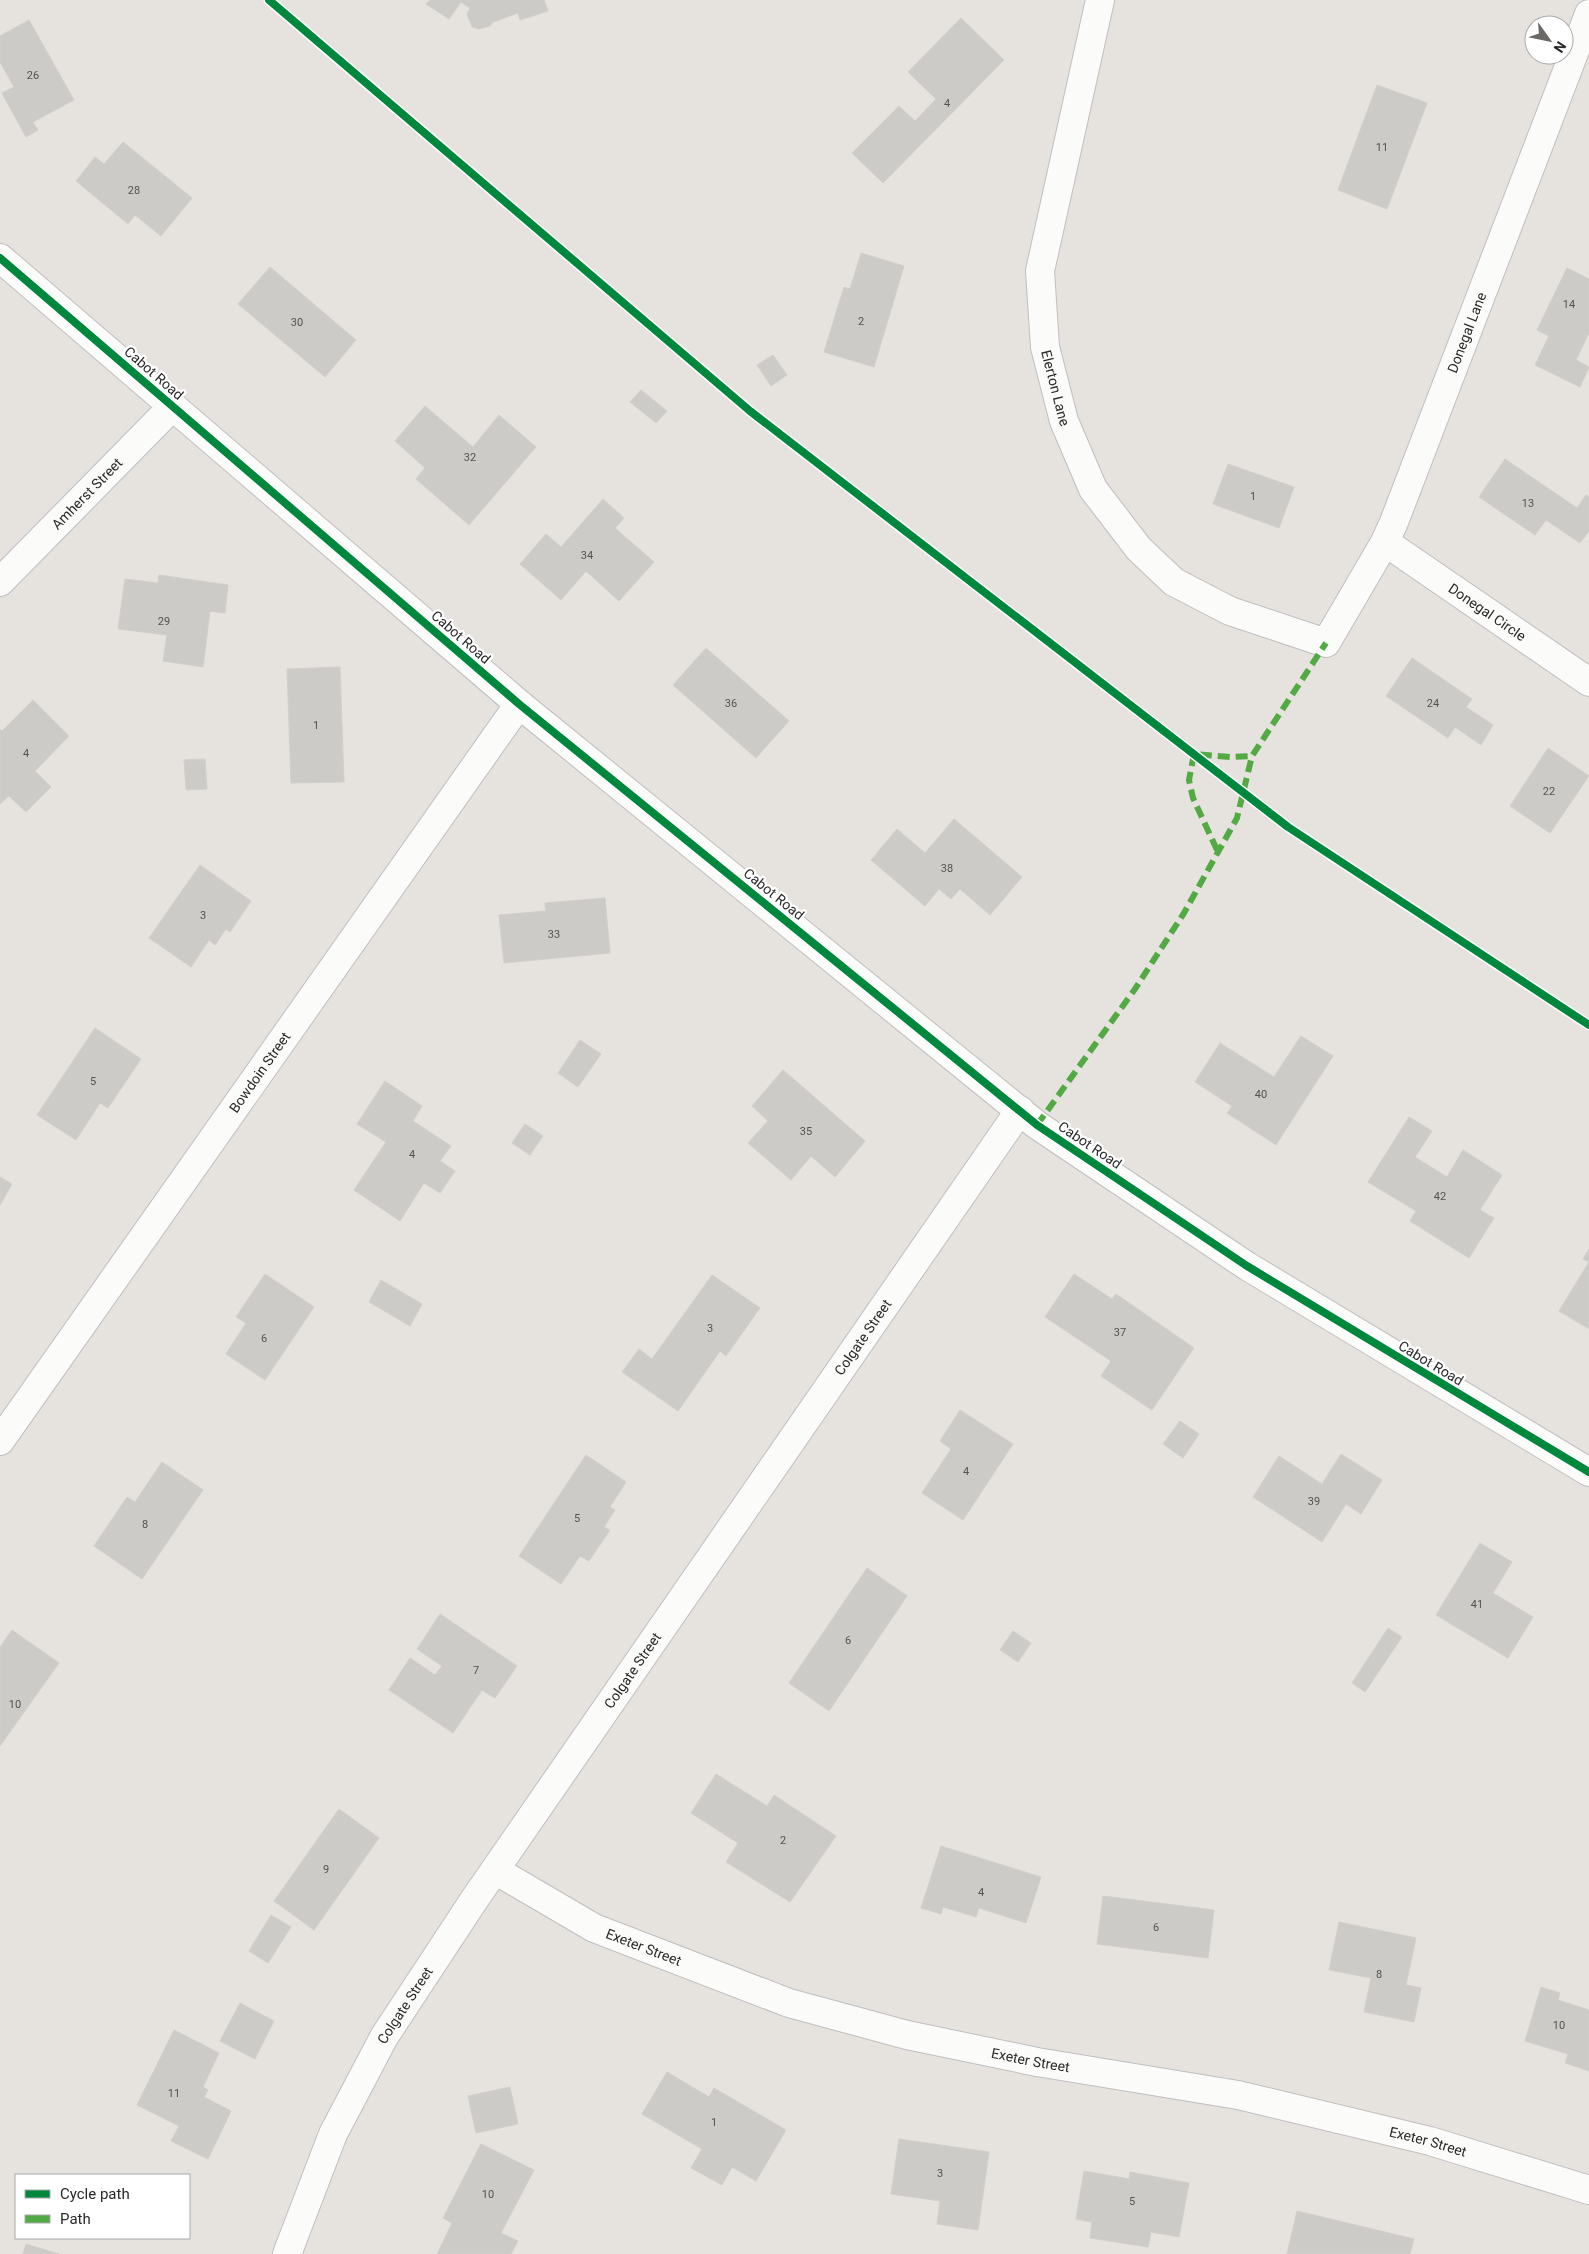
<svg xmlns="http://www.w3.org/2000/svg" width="1589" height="2254" font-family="Roboto,sans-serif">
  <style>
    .building { fill: #cdcbc8; stroke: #d1cecb }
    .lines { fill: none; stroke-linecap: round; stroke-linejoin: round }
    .minor-casing { stroke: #c0bfbf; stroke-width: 30 }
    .minor { stroke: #fbfbfa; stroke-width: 28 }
    .quiet { stroke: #53aa44; stroke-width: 6; stroke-dasharray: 12 6; stroke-linecap: butt }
    .cycleway-casing { stroke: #fff; stroke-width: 11 }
    .cycleway { stroke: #00873e; stroke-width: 8 }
    .labels { text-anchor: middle; stroke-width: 4.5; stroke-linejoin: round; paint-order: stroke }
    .number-label { font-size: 11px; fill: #525251 }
    .street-label { font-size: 14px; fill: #282828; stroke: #fff }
  </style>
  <rect width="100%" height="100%" fill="#e6e2de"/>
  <path class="building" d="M430 0H544L548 11 520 20 518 13 493 22 490 26 479 29 472 27 467 14 470 8 461 2 449 19 426 4Z
    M961 18 1004 60 883 183 852 153 899 106 915 121 936 99 908 72Z
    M29 20 74 100 33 122 38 130 26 137 2 93 14 87 0 62V36Z
    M1377 85 1427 103 1387 209 1338 190Z
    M123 142 192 198 161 236 135 215 128 224 76 181 95 157 104 164Z
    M861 253 904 266 874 367 824 352 844 287 850 289Z
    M270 267 356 340 325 377 238 304Z
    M1567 268 1589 279V333L1576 360 1589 367 1580 387 1535 365 1549 336 1537 330Z
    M773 355 787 375 771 386 757 365Z
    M641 390 667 411 656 423 630 402Z
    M425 406 473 447 499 415 536 447 469 525 416 479 425 468 395 441Z
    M1505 459 1577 508 1586 495 1589 497V531L1580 543 1546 520 1535 535 1479 497Z
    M1228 464 1294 487 1279 528 1213 504Z
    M603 499 624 518 615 528 654 562 619 601 586 571 561 600 520 564 546 534 561 547Z
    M159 575 228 585 225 613 210 611 203 667 163 661 167 635 118 629 125 579 158 583Z
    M706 648 789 721 756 758 673 685Z
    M1412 658 1472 699 1466 707 1493 725 1481 745 1455 727 1448 738 1386 696Z
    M340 667 344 782 291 783 287 669Z
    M33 700 69 736 35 771 51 787 26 812 9 796 0 804V729L2 731Z
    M1548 748 1589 776 1550 833 1510 806Z
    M205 759 207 789 186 790 184 760Z
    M954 819 1022 877 990 915 960 889 951 899 939 889 925 906 871 860 897 829 925 853Z
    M200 865 251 901 230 932 226 929 215 945 209 940 191 967 149 938Z
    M605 898 610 953 504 963 499 915 546 911 545 903Z
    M95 1028 141 1059 108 1108 100 1103 76 1140 37 1115Z
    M1301 1036 1333 1056 1276 1145 1227 1113 1232 1106 1195 1082 1220 1043 1274 1077Z
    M580 1040 601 1054 578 1087 558 1073Z
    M783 1070 865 1141 835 1177 811 1156 791 1180 748 1143 768 1121 752 1106Z
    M385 1081 422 1106 413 1121 451 1146 440 1161 455 1171 440 1193 424 1183 400 1221 354 1190 386 1142 357 1124Z
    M1409 1117 1432 1131 1415 1157 1447 1177 1463 1150 1502 1175 1480 1210 1494 1218 1469 1258 1410 1221 1416 1211 1368 1182Z
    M525 1124 543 1136 530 1155 512 1143Z
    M0 1177 12 1184 0 1205Z
    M1589 1249V1329L1559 1311 1589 1262 1583 1259Z
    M265 1274 314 1307 265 1380 226 1354 246 1323 236 1317Z
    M1074 1274 1112 1299 1116 1294 1194 1348 1152 1410 1101 1376 1111 1361 1045 1317Z
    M712 1275 760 1308 726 1356 720 1351 678 1411 622 1372 639 1349 652 1359Z
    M381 1280 422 1304 410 1326 369 1302Z
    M960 1410 1013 1444 963 1520 922 1493 951 1449 940 1441Z
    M1180 1421 1199 1434 1183 1458 1163 1444Z
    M1341 1454 1382 1480 1361 1514 1346 1504 1322 1542 1253 1497 1279 1456 1322 1484Z
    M586 1455 626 1482 610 1507 615 1510 604 1527 610 1530 589 1561 580 1556 561 1584 519 1556Z
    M162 1462 203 1490 142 1579 94 1546 127 1497 135 1502Z
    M1480 1543 1512 1562 1493 1593 1533 1617 1508 1658 1436 1615Z
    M867 1568 907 1596 829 1711 789 1683Z
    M440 1614 517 1666 495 1698 482 1690 453 1733 389 1690 410 1658 435 1675 442 1666 417 1649Z
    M1388 1628 1402 1637 1365 1692 1352 1683Z
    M12 1630 59 1663 0 1746V1647Z
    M1013 1631 1031 1643 1018 1662 1000 1650Z
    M716 1774 767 1806 774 1795 836 1836 790 1902 726 1862 738 1843 691 1813Z
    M339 1809 379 1838 314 1930 274 1901Z
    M941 1846 1041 1877 1026 1923 979 1908 976 1917 943 1907 941 1914 921 1908Z
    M1103 1896 1214 1910 1208 1958 1097 1944Z
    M271 1915 291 1927 268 1963 249 1951Z
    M1339 1922 1416 1938 1406 1985 1421 1988 1414 2022 1364 2012 1371 1978 1329 1970Z
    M1541 1987 1560 1993 1558 2000 1589 2010V2071L1565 2063 1568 2054 1525 2041Z
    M240 2003 274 2021 255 2059 220 2041Z
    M174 2030 219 2053 203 2087 208 2090 204 2097 231 2111 208 2159 171 2141 179 2126 137 2105Z
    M667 2072 709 2097 714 2088 786 2130 756 2181 732 2167 722 2185 691 2168 702 2149 642 2114Z
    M510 2087 518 2124 476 2133 468 2096Z
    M899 2139 989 2152 978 2230 937 2224 940 2201 891 2194Z
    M481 2144 534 2170 501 2233 518 2241 511 2254H437L452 2223 443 2218Z
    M1084 2171 1129 2179 1130 2172 1189 2183 1179 2237 1151 2232 1148 2247 1090 2238 1092 2222 1076 2219Z
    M1297 2211 1414 2239 1410 2254H1287Z
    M26 2244 59 2254H23Z"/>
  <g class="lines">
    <defs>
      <g id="minor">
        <path id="s1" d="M1100 0 1040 271 1045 347 1064 421 1093 489 1139 549 1174 582 1230 611 1326 643 1385 542 1394 522 1589 14"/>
        <path d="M0 258 519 704 1037 1125 1247 1266 1589 1472"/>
        <path id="s2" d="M1385 542 1589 682"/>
        <path id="s3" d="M0 582 173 406"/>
        <path id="s4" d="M0 1441 519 704"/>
        <path id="s5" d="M495 1870 594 1928 789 2003 907 2035 1037 2062 1238 2095 1430 2141 1589 2190"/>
        <path id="s6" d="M287 2254 333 2134 384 2037 474 1900 1020 1110"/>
      </g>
    </defs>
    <use href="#minor" class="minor-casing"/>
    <use href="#minor" class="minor"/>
    <path class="quiet" d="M1217 850 1193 798 1189 780 1194 754 1231 757 1252 756
      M1037 1125 1135 989 1184 913 1237 818 1252 756 1326 643"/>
    <defs>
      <path id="cycleway" d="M269 0 750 411 1288 827 1589 1025
        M0 258 519 704 1037 1125 1247 1266 1589 1472"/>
    </defs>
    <use href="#cycleway" class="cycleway-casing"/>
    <use href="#cycleway" class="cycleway"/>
  </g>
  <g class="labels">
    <g class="number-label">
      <text x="33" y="79">26</text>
      <text x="947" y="107">4</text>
      <text x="1382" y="151">11</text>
      <text x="134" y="194">28</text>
      <text x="1569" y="308">14</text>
      <text x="861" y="325">2</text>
      <text x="297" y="326">30</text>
      <text x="470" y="461">32</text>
      <text x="1253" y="500">1</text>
      <text x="1528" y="507">13</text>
      <text x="587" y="559">34</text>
      <text x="164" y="625">29</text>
      <text x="731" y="707">36</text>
      <text x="1433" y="707">24</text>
      <text x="316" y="729">1</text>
      <text x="26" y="757">4</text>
      <text x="1549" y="795">22</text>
      <text x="947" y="872">38</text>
      <text x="203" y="919">3</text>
      <text x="554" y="938">33</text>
      <text x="93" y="1085">5</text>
      <text x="1261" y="1098">40</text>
      <text x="806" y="1135">35</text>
      <text x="412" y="1158">4</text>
      <text x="1440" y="1200">42</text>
      <text x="710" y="1332">3</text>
      <text x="1120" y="1336">37</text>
      <text x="264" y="1342">6</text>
      <text x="966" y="1475">4</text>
      <text x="1314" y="1505">39</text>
      <text x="577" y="1522">5</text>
      <text x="145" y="1528">8</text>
      <text x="1477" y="1608">41</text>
      <text x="848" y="1644">6</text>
      <text x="476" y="1674">7</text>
      <text x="15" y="1708">10</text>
      <text x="783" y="1844">2</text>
      <text x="326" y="1873">9</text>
      <text x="981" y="1896">4</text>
      <text x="1156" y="1931">6</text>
      <text x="1379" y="1978">8</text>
      <text x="1559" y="2029">10</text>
      <text x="174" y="2097">11</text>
      <text x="714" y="2126">1</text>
      <text x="940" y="2177">3</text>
      <text x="488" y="2198">10</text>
      <text x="1132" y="2205">5</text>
    </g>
    <g class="street-label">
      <text dy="5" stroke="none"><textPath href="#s1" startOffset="1134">Donegal Lane</textPath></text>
      <text transform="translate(154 373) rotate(41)" y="5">Cabot Road</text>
      <text dy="5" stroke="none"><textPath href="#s1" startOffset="396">Elerton Lane</textPath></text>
      <text dy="5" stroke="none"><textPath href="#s3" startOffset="124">Amherst Street</textPath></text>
      <text dy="5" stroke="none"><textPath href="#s2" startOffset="124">Donegal Circle</textPath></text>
      <text transform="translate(461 637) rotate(41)" y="5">Cabot Road</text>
      <text transform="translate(774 894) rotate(39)" y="5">Cabot Road</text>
      <text dy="5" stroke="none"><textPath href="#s4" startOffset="451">Bowdoin Street</textPath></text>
      <text transform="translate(1090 1145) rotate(34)" y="5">Cabot Road</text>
      <text dy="5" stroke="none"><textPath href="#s6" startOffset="1086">Colgate Street</textPath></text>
      <text transform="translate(1431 1363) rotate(31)" y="5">Cabot Road</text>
      <text dy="5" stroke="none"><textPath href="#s6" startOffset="681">Colgate Street</textPath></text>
      <text dy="5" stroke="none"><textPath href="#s5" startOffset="168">Exeter Street</textPath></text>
      <text dy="5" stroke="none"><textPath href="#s6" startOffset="276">Colgate Street</textPath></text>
      <text dy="5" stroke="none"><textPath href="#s5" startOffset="572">Exeter Street</textPath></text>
      <text dy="5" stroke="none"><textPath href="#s5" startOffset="978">Exeter Street</textPath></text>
    </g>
  </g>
  <rect x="15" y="2174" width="175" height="65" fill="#ffffff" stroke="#a9a9a9"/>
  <rect x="25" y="2190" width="25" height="8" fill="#00873e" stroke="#a9a9a9"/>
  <text x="60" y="2199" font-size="15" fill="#282828">Cycle path</text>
  <rect x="25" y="2215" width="25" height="8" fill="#53aa44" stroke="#a9a9a9"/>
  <text x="60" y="2224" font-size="15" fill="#282828">Path</text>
  <g transform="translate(1549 40) rotate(123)"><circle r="24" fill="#ffffff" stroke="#a9a9a9"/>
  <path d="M0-4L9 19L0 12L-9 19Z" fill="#6a6968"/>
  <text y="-8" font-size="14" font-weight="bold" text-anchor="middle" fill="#282828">N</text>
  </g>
</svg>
